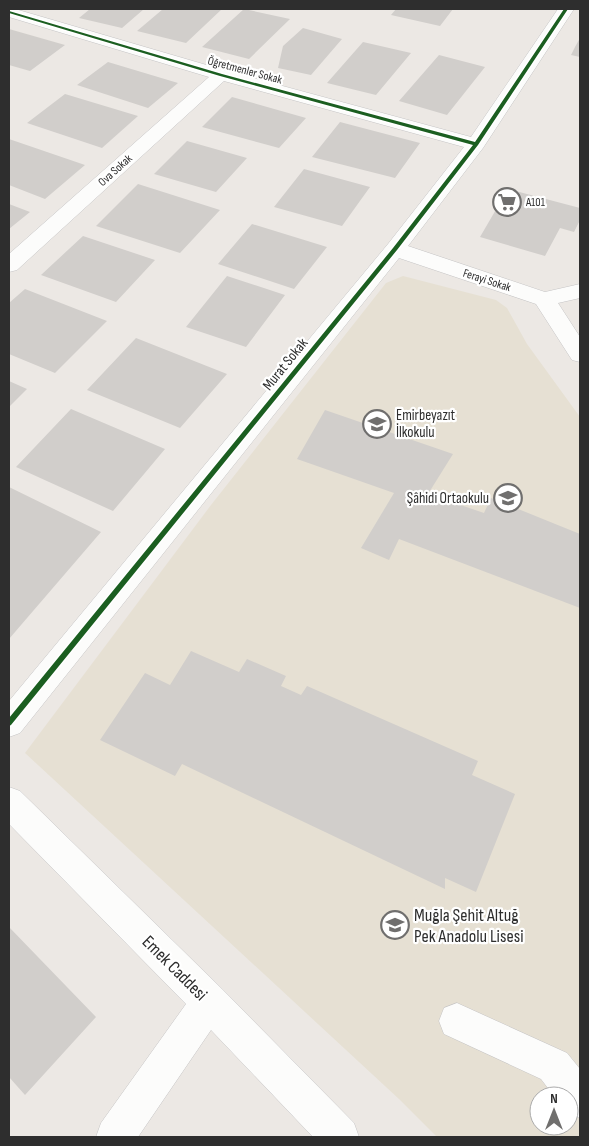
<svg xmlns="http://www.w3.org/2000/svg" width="589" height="1146" font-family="'Sofia Sans Condensed',sans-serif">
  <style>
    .education { fill: #e6e0d3; fill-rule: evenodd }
    .building { fill: #d1cecb }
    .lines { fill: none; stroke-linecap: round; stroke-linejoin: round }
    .minor-casing { stroke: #c5c4c5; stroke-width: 1 }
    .minor { fill: #fcfcfb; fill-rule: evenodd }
    .cycleway-casing { stroke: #fff; stroke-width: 3 }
    .cycleway { fill: #1b5e20; fill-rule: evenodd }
    .labels { text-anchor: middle; stroke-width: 4.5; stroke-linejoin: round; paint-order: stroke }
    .far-street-label { font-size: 12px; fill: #2e2e2e; stroke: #fff }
    .far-poi-label { font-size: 12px; fill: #2e2e2e; stroke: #fff; text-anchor: start }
    .street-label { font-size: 15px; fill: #2e2e2e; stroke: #fff }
    .poi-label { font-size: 15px; fill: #2e2e2e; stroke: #fff; text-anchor: start }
    .near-poi-label { font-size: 18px; fill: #2e2e2e; stroke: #fff; text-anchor: start }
    .near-street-label { font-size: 18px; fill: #2e2e2e; stroke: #fff }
  </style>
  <rect width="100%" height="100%" fill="#ece8e4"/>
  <path class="education" d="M403 276 496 300 507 308 527 344 580 417V1137H437L399 1099 25 753 211 505 386 283ZM539 1096H569V1126H539Z"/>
  <path class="building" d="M90 9H144L122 28 79 18Z
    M163 9H222L186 43 137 31Z
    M244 9 290 19 249 59 202 47Z
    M396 9H453L440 26 391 15Z
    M303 28 342 39 311 75 278 68 283 46Z
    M9 29 65 45 30 71 9 65Z
    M580 38V57L571 55 575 47Z
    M363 42 411 53 376 95 327 83Z
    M439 55 485 67 447 115 399 101Z
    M108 62 178 83 148 108 77 85Z
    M65 94 138 116 102 148 27 123Z
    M232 97 306 118 279 148 202 127Z
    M340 122 420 143 395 178 312 157Z
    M9 139 85 165 45 199 9 185Z
    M187 141 247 158 216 192 154 174Z
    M304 169 370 187 342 226 274 207Z
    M138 184 220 210 180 253 96 226Z
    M508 189 580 208V220L574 232 560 228 545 256 480 237Z
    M9 204 30 212 9 229Z
    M252 224 327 247 294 289 218 264Z
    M83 236 155 260 116 302 41 275Z
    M227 276 285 295 246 347 186 327Z
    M25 289 107 321 55 373 9 354V303Z
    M136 338 227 374 180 428 87 390Z
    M9 381 27 389 9 407Z
    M71 409 165 449 113 511 16 467Z
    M325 410 453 454 428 494 484 513 491 498 580 534V608L399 539 389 560 361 548 394 493 297 459Z
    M9 487 101 532 9 639Z
    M191 651 239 672 247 659 286 676 281 686 301 695 307 686 478 761 472 775 515 794 476 892 445 878V889L182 764 175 776 100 740 145 673 170 685Z
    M9 927 96 1017 25 1095 9 1077Z"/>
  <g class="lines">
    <defs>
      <path id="minor" d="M9 9H15L227 71 471 137 558 9H574L483 148 408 246 545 292 580 284V298L558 303 580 337V362L572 360 536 304 399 258 20 733 9 737V701L388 244 464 147 224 81 17 270 9 272V254L209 77 9 17Z
        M9 787 20 791 222 989 354 1123 359 1137H313L211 1030 138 1137H96L101 1123 186 1004 9 824Z
        M457 1003 567 1053 580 1069V1118L569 1113V1096H554L541 1079 444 1034 439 1021 444 1008Z"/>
    </defs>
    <use href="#minor" class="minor-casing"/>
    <use href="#minor" class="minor"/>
    <defs>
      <path id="cycleway" d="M564 9H568L478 145 397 250 11 725 9 726V718L393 248 473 145 220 76 9 13V11L222 74 475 142Z"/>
    </defs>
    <use href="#cycleway" class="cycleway-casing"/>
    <use href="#cycleway" class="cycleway"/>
  </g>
  <defs>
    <symbol id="supermarket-ring" viewBox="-11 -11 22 22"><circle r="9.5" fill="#fff" stroke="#706f6e" stroke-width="1.5"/><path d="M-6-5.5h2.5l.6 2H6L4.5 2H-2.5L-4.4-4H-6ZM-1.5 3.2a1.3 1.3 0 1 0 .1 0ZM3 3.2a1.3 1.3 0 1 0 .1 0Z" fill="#706f6e"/></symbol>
    <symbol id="school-ring" viewBox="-11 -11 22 22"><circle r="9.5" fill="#fff" stroke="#706f6e" stroke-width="1.5"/><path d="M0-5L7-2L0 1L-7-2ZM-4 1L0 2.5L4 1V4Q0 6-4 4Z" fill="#706f6e"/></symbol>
  </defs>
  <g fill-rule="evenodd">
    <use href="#supermarket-ring" x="491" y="186" width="32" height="32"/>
    <use href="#school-ring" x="361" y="408" width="32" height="32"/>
    <use href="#school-ring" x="492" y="482" width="32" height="32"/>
    <use href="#school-ring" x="379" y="909" width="32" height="32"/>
  </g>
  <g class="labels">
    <g class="far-street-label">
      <text transform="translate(245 70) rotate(15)" y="4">Öğretmenler Sokak</text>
      <text transform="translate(115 170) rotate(-42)" y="4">Ova Sokak</text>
      <text transform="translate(487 280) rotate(18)" y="4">Ferayi Sokak</text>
    </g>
    <g class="far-poi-label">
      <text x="526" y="206">A101</text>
    </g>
    <g class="street-label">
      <text transform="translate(285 364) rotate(-51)" y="5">Murat Sokak</text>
    </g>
    <g class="poi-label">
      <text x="396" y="420">Emirbeyazıt<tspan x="396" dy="17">İlkokulu</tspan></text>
      <text x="489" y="503" text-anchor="end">Şâhidi Ortaokulu</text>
    </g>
    <g class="near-poi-label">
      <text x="414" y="921">Muğla Şehit Altuğ<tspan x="414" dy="21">Pek Anadolu Lisesi</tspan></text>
    </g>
    <g class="near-street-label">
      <text transform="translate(175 968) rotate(45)" y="6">Emek Caddesi</text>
    </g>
  </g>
  <rect width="589" height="1146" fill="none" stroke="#2e2e2e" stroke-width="20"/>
  <g transform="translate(554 1111)"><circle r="24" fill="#ffffff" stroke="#ababab"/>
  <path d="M0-4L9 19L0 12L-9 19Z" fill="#706f6e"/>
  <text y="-8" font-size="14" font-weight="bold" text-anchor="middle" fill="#2e2e2e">N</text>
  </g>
</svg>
